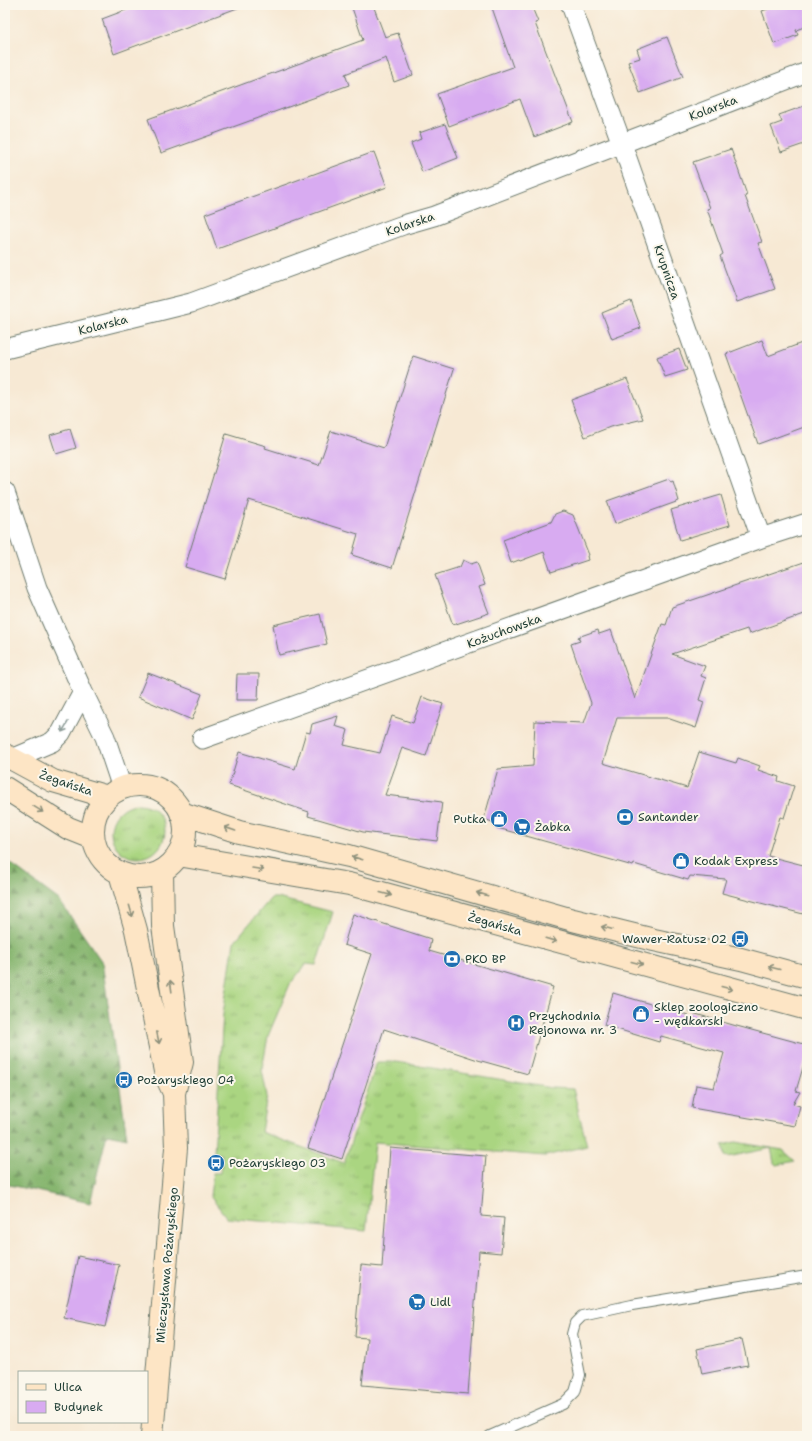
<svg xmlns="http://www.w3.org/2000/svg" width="812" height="1441" font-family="'Shantell Sans',sans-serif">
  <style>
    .grass { fill: url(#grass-tufts); stroke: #64895a }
    .forest { fill: url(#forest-firs); stroke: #537a52 }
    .building { fill: #d8abf1 }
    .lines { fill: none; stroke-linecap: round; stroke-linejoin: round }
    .lane-casing { stroke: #6b796c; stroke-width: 12 }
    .street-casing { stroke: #6b796c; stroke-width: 21 }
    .secondary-casing { stroke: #6b796c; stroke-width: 24 }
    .lane { stroke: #fff; stroke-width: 10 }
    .street { stroke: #fff; stroke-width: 19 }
    .secondary { stroke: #fde5c5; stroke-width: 22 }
    .oneway { stroke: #8f9e9a }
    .oneway2 { stroke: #8e917c }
    .labels { text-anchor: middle; stroke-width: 4; stroke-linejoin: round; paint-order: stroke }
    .street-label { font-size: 12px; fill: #1f3d34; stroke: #fbf7ec }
    .poi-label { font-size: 12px; fill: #1f3d34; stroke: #fbf7ec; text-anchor: start }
  </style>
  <defs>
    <pattern id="grass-tufts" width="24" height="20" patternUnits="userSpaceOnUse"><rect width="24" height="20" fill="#aad581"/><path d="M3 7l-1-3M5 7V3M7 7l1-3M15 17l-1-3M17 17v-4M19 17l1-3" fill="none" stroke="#8aae6a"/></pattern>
    <pattern id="forest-firs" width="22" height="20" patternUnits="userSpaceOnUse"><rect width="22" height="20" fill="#87b66f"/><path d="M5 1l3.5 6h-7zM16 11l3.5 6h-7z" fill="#6e955c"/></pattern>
  </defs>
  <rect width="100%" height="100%" fill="#fbf7ec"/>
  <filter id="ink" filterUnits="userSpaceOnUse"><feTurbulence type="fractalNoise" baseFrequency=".025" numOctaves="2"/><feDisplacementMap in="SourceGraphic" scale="8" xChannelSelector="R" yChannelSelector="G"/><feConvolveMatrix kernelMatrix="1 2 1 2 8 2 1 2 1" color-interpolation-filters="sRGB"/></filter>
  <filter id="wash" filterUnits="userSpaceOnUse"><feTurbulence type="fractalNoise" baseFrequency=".012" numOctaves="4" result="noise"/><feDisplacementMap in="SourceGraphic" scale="16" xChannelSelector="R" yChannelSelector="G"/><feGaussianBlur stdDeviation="0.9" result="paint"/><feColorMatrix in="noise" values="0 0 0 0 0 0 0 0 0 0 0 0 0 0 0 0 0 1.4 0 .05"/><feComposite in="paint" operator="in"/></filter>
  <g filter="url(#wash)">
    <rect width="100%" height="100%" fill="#f7e9d4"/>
    <path class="grass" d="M111 831a27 27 0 1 1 54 0a27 27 0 1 1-54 0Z
      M271 898H277L333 912 316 965 306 964 290 984 268 1036 262 1070 267 1096 261 1132 344 1163 377 1062H396L552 1088 573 1089 587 1146 545 1156 375 1142 366 1231 227 1218 210 1196 213 1173H220L222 1154 214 1153 223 1014 234 942Z
      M735 1142 783 1150 795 1161 776 1165 774 1163 771 1148 728 1157 725 1156 723 1145Z"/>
    <path class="forest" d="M5 860 59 900 102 962 127 1138 107 1134 90 1203 5 1184Z"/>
    <g id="blocks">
      <path class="building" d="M139 5H239L240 7 114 54 102 19Z
        M351 5H373L385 37 398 33 413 75 394 82 386 58 345 74 349 85 161 153 148 119 363 40Z
        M491 5H531L538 22 535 23 573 122 534 137 520 99 449 126 437 94 513 67Z
        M779 5H807V26L796 30 798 35 774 44 762 11Z
        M667 37 683 77 640 93 628 62 640 58 637 49Z
        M807 105V143L781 152 771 126 782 122 779 115Z
        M445 124 458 158 422 172 411 143 421 139 419 133Z
        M731 149 747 195 745 196 762 242 758 243 775 289 737 302 720 256 723 254 707 209 710 208 693 162Z
        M374 152 387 187 217 249 205 214Z
        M631 301 641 328 612 339 602 313Z
        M762 340 768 356 807 341V426L758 444 726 354Z
        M679 349 687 370 665 377 657 357Z
        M413 356 454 369 392 568 352 555 358 534 249 500 225 579 185 567 226 434 266 446 265 448 319 465 331 431 384 448Z
        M627 379 643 419 610 427 585 437 571 400Z
        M70 429 76 448 56 454 50 435Z
        M669 479 671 482 673 481 679 501 615 524 607 501Z
        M721 495 730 525 680 540 671 510Z
        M563 511 573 515 589 555 587 556 588 560 551 572 544 552 520 561 519 560 511 563 503 540 551 522 555 514Z
        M463 560 471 564 477 562 485 585 479 587 489 613 453 625 435 575 460 567Z
        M807 561V613L749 634 747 629 672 654 705 666 701 676 706 678 699 700 704 702 696 728 667 718H617L603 763 687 788 699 752 736 763 738 758 760 766 758 770 779 777 778 781 794 786 784 818 780 817 768 856 807 866V915L722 893 726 879 690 876 688 880 634 864 633 866 494 827 495 823 484 819 498 769 533 766 535 721 584 723 591 703 571 644 580 641 578 637 598 630 599 634 611 630 635 699 662 624 666 625 672 607Z
        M320 614 327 644 279 655 273 625Z
        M148 673 202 694 192 720 138 697Z
        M237 674H259L258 700H236Z
        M422 697 443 704 426 756 402 748 385 795 442 802 437 841 363 832 308 816 309 812 229 785 239 752 295 769 306 732 310 733 312 724 338 716 335 726 348 730 344 745 380 753 392 716 413 723Z
        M353 914 431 939 429 951 553 987 528 1074 478 1060 384 1029 342 1159 308 1148 372 954 344 945Z
        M613 993 688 1015 689 1012 733 1025 807 1045V1054L796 1091 800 1092 793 1104 800 1106 795 1126 692 1108 696 1085 714 1088 724 1053 661 1036 659 1042 604 1025Z
        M390 1148 486 1156 481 1216 504 1218 501 1253 479 1251 468 1394 362 1385 367 1338 355 1337 361 1265 382 1267Z
        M78 1256 119 1265 105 1327 64 1318Z
        M742 1339 748 1365 702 1374 697 1349Z"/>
    </g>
  </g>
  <g filter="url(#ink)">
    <use href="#blocks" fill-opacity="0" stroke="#6b796c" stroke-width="1"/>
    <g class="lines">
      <defs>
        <path id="lane" d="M490 1436 563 1404 575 1392 580 1375 572 1334 575 1323 582 1316 632 1305 807 1276"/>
        <path id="street" d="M571 5 622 144 761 538
          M5 349 191 303 403 225 434 216 807 72
          M5 492 37 588 83 692 105 737 122 788
          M202 739 761 538 807 523
          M12 759 52 742 61 733 83 692"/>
        <path id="secondary" d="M5 755 53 781 108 797
          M93 831a46 46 0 1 1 92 0a46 46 0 1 1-92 0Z
          M5 788 68 828 93 838
          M181 813 239 832 349 856 573 920 654 940 741 959 807 977
          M178 855 349 884 807 1009
          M120 873 136 930 166 1076 174 1093
          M152 1436 176 1148 174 1093 182 1062 163 926 162 871"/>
      </defs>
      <use href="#lane" class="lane-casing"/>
      <use href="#street" class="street-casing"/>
      <use href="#secondary" class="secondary-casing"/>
      <use href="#lane" class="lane"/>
      <use href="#street" class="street"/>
      <use href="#secondary" class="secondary"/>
    </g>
    <defs><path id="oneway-shaft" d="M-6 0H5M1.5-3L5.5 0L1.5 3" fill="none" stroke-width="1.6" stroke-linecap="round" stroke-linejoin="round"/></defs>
    <use class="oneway" href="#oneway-shaft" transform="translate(65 727) rotate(120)"/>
    <g class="oneway2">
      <use href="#oneway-shaft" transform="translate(38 809) rotate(32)"/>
      <use href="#oneway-shaft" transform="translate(230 829) rotate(-161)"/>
      <use href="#oneway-shaft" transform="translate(357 858) rotate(-164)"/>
      <use href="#oneway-shaft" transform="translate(258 869) rotate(9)"/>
      <use href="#oneway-shaft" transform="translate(386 894) rotate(15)"/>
      <use href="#oneway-shaft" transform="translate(482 894) rotate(-164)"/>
      <use href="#oneway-shaft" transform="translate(131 911) rotate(74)"/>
      <use href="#oneway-shaft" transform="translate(607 928) rotate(-166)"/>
      <use href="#oneway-shaft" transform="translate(551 940) rotate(16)"/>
      <use href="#oneway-shaft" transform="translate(637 963) rotate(15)"/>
      <use href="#oneway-shaft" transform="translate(774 968) rotate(-165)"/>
      <use href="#oneway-shaft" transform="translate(171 986) rotate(-98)"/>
      <use href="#oneway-shaft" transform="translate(727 988) rotate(15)"/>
      <use href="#oneway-shaft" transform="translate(158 1038) rotate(78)"/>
    </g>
  </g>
  <defs>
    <symbol id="bank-disc" viewBox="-11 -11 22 22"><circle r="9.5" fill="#1f6fb2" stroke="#fbf7ec"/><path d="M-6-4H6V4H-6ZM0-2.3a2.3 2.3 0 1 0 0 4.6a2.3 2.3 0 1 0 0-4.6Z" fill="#fff"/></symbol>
    <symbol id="shop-disc" viewBox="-11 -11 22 22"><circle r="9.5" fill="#1f6fb2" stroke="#fbf7ec"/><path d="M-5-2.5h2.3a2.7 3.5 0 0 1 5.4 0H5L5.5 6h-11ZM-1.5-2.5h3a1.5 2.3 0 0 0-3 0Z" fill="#fff"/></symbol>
    <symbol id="supermarket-disc" viewBox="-11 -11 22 22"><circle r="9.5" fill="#1f6fb2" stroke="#fbf7ec"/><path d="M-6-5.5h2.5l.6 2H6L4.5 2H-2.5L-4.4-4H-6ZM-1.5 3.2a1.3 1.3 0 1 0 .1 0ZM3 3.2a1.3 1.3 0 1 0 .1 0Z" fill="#fff"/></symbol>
    <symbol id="bus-disc" viewBox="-11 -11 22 22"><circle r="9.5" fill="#1f6fb2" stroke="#fbf7ec"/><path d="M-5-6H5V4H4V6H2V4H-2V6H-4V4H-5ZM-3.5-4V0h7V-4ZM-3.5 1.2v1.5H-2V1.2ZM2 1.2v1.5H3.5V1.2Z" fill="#fff"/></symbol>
    <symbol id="hospital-disc" viewBox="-11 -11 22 22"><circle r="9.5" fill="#1f6fb2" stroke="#fbf7ec"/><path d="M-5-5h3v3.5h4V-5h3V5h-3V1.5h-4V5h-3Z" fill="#fff"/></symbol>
  </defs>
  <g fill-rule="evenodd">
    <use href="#bank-disc" x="615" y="807" width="20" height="20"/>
    <use href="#shop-disc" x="489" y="809" width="20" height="20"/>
    <use href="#supermarket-disc" x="512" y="817" width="20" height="20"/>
    <use href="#shop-disc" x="671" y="851" width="20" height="20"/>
    <use href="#bus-disc" x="730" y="929" width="20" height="20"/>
    <use href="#bank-disc" x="442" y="949" width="20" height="20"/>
    <use href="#shop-disc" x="631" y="1004" width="20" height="20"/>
    <use href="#hospital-disc" x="506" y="1013" width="20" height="20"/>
    <use href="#bus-disc" x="114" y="1070" width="20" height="20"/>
    <use href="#bus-disc" x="206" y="1153" width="20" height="20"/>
    <use href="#supermarket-disc" x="407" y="1292" width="20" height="20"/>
  </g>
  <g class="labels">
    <g class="street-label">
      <text transform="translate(713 108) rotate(-21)" y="4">Kolarska</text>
      <text transform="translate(410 224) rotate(-19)" y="4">Kolarska</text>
      <text transform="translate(667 272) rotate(71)" y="4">Krupnicza</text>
      <text transform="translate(103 325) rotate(-14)" y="4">Kolarska</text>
      <text transform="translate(504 631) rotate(-20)" y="4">Kożuchowska</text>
      <text transform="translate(66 783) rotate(19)" y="4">Żegańska</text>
      <text transform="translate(495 924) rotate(16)" y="4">Żegańska</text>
      <text transform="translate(167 1265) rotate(-85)" y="4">Mieczysława Pożaryskiego</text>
    </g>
    <g class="poi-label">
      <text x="638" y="821">Santander</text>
      <text x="486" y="823" text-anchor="end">Putka</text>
      <text x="535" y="831">Żabka</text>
      <text x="694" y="865">Kodak Express</text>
      <text x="727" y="943" text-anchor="end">Wawer-Ratusz 02</text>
      <text x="465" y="963">PKO BP</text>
      <text x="654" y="1011">Sklep zoologiczno<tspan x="654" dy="14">- wędkarski</tspan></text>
      <text x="529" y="1020">Przychodnia<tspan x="529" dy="14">Rejonowa nr. 3</tspan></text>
      <text x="137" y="1084">Pożaryskiego 04</text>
      <text x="229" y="1167">Pożaryskiego 03</text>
      <text x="430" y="1306">Lidl</text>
    </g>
  </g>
  <rect width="812" height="1441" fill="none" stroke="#fbf7ec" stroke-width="20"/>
  <rect x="18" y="1371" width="130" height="52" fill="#fbf7ec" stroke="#a3ada2"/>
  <rect x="26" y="1384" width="20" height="6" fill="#fde5c5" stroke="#a3ada2"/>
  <text x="54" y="1391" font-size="12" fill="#1f3d34">Ulica</text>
  <rect x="26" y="1401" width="20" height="12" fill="#d8abf1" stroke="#a3ada2"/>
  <text x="54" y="1411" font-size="12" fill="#1f3d34">Budynek</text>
</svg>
